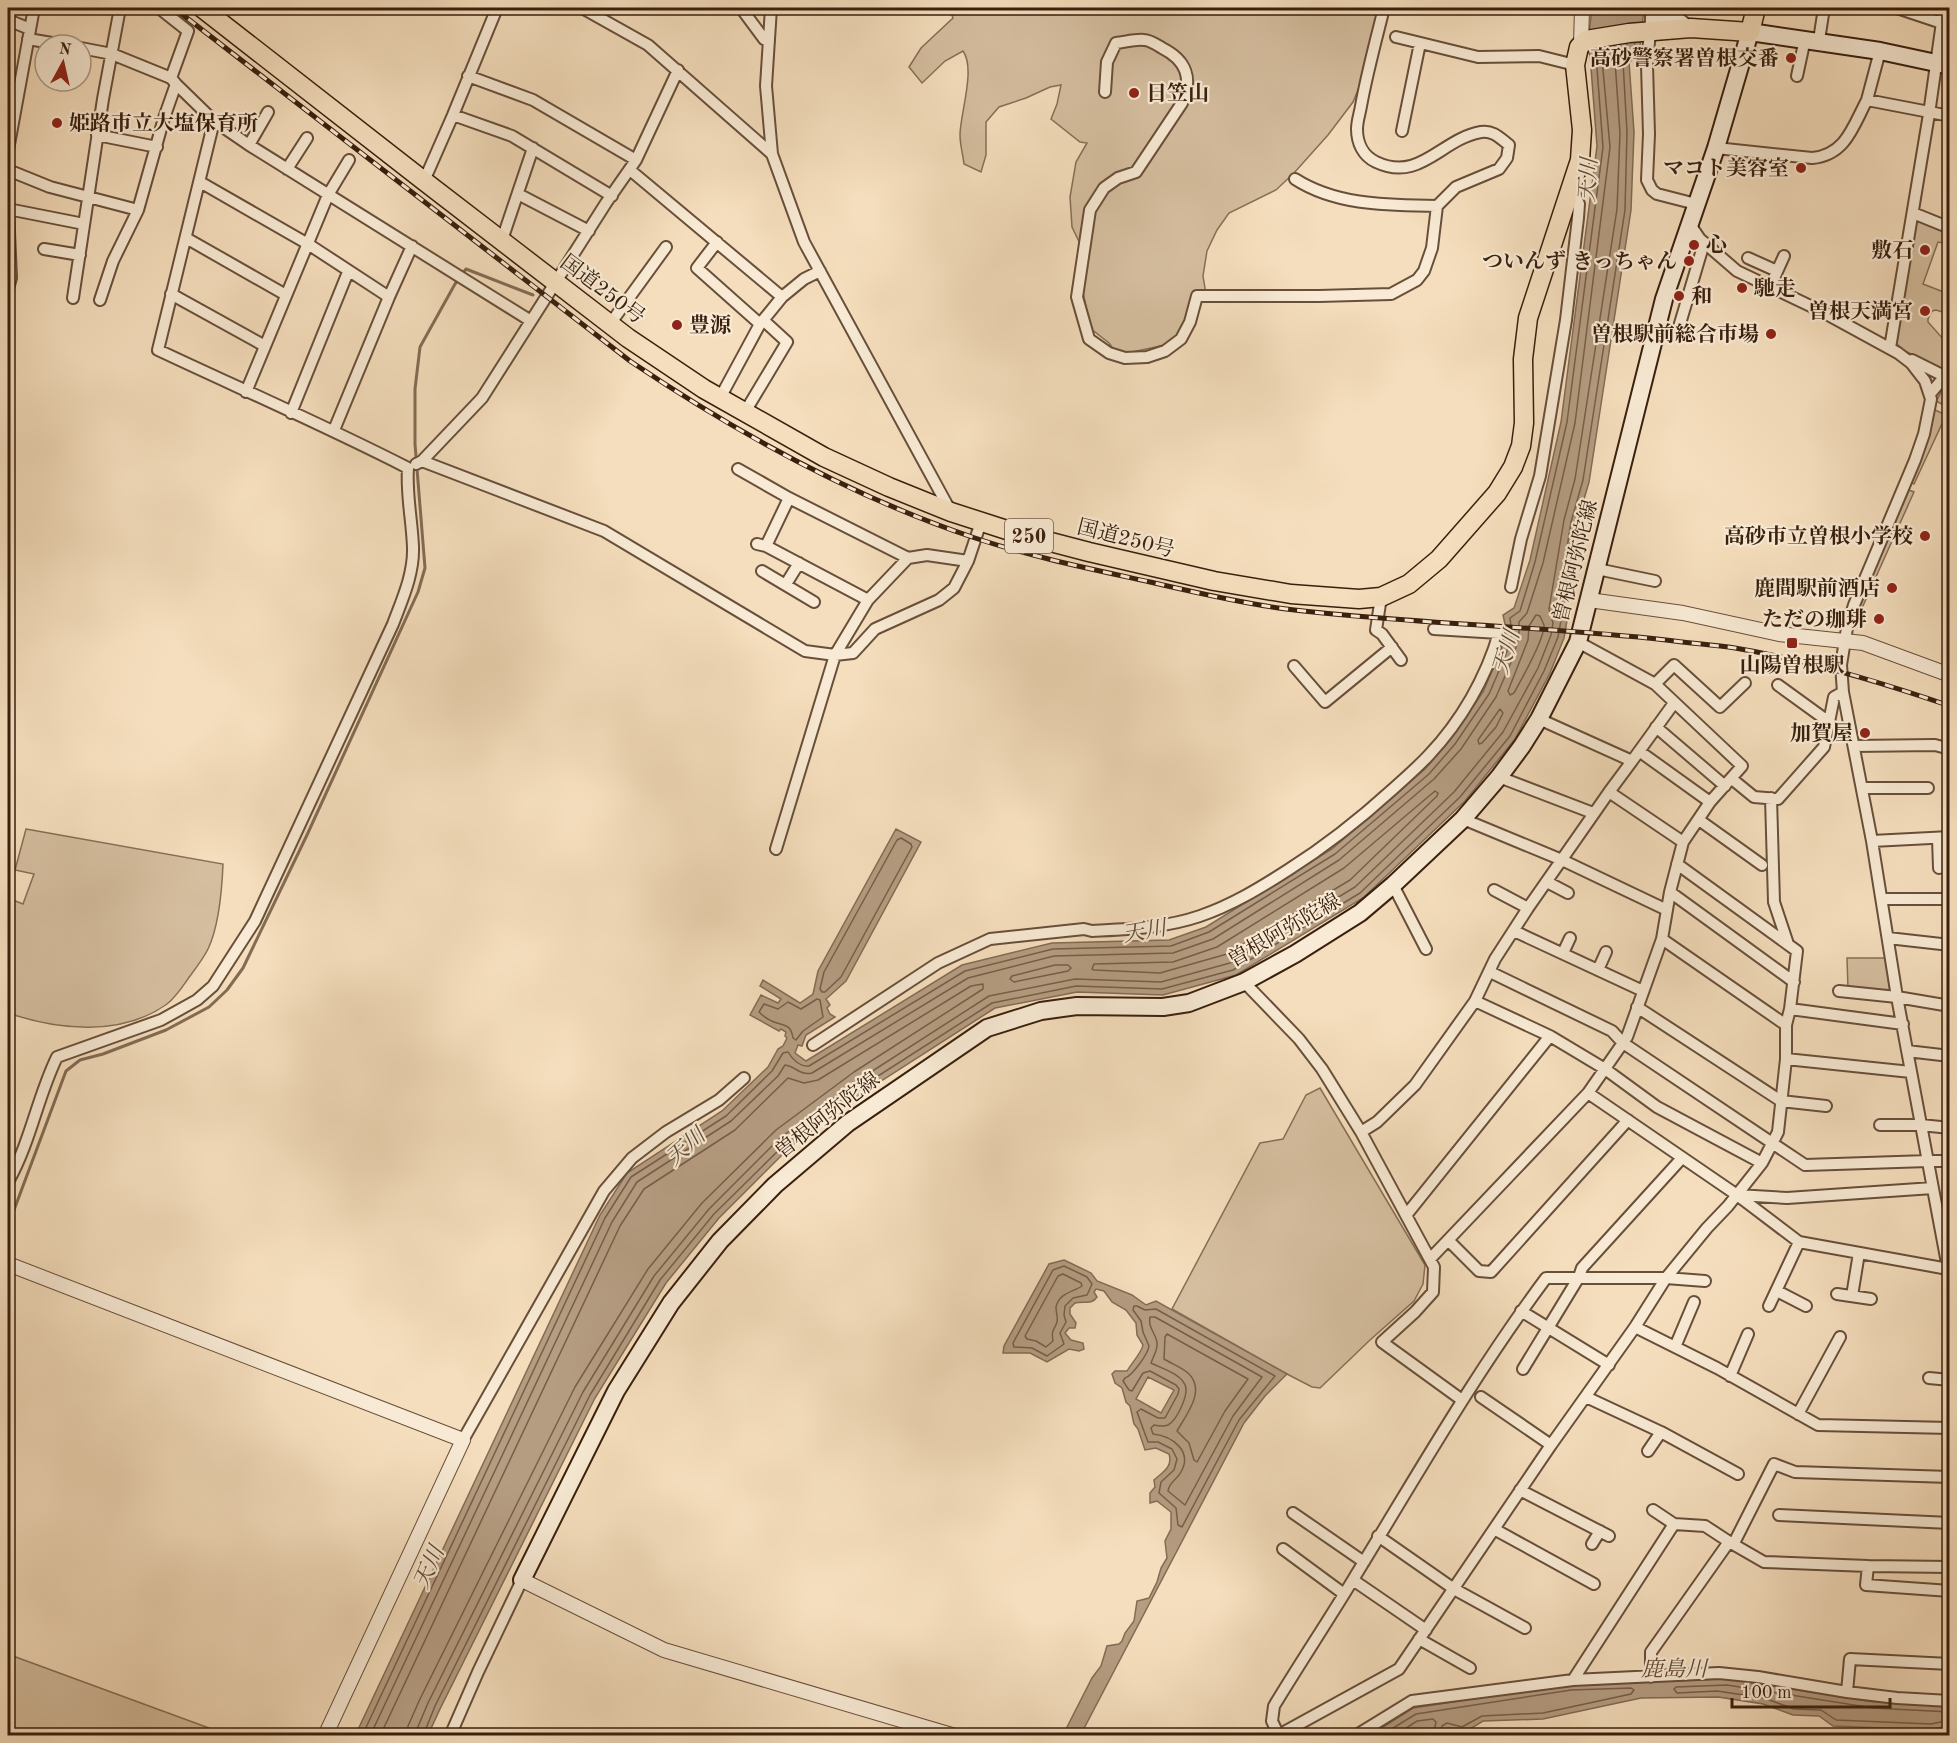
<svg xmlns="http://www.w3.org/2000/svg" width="1957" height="1743" font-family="'Old Standard TT','Noto Serif JP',serif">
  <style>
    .green { fill: #d5be9f; stroke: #876e56; stroke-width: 1.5 }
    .water { fill: #b59d82; stroke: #836b54; stroke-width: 1.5; fill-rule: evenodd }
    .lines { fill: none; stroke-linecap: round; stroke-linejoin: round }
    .shore { stroke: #775e48; stroke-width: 1.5 }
    .stream { stroke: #836b54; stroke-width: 3 }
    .minor-casing { stroke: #684f3a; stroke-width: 14 }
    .tertiary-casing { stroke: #684f3a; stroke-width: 16 }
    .secondary-casing { stroke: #391f0e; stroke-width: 20 }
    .trunk-casing { stroke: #391f0e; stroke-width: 21 }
    .minor { stroke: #f8ead4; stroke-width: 10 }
    .tertiary { stroke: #f8ead4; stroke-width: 14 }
    .secondary { stroke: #f8ead4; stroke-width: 16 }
    .trunk { stroke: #f5debd; stroke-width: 18 }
    .rail-casing { stroke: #391f0e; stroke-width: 5 }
    .rail { stroke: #f8ead4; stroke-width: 3; stroke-dasharray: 9; stroke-linecap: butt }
    .poi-dot { fill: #8f2418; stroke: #f8ead4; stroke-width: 2 }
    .labels { text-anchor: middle; stroke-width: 4.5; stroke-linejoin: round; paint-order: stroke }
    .shield { fill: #f8ead4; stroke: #725c49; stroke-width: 1.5 }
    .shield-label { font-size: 20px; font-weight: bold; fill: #391f0e }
    .poi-label { font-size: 21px; font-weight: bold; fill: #391f0e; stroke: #f8ead4; text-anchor: end }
    .street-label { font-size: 21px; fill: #391f0e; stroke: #f8ead4 }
    .water-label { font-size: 22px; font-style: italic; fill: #644b37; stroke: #f8ead4 }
  </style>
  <rect width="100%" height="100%" fill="#f5debd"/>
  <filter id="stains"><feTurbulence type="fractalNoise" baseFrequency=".00333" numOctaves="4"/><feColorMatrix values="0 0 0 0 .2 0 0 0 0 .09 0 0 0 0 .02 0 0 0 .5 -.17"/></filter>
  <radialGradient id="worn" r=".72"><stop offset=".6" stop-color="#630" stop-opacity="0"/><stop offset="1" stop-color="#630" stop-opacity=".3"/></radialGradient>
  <path class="green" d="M949 8H1379L1363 78 1353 102 1328 135 1294 173 1276 190 1229 213 1217 230 1207 251 1203 276 1206 294 1184 335 1170 344 1118 355 1109 343 1090 328 1083 292 1086 256 1072 227 1070 197 1076 162 1087 143 1080 142 1051 119 1057 104 1061 85 1050 87 1026 98 999 107 986 122V155L981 172 964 164C963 155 960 145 960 135 960 114 976 69 963 51L945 61 922 83 909 67 921 48 953 18Z
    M1921 220 1949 231V244L1938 242 1923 284 1949 294V314L1936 310 1932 311 1928 319V322L1944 340 1949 343V373L1903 350 1896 343 1915 222Z
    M1943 389 1949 392V408L1936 401Z
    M1933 409 1946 415 1914 484 1910 482Z
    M1909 490 1914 492 1862 608 1858 607Z
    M26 829 223 864C222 889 219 926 208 949 203 959 196 968 190 976 183 986 176 997 167 1004 121 1037 58 1030 8 1013V898L23 904 34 874 15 870Z
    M1847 958H1885L1890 992 1848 989Z
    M1320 1088 1425 1265 1423 1284 1414 1301 1370 1340 1320 1388 1312 1387 1287 1374 1172 1309 1260 1143 1283 1139 1306 1095Z
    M13 1656 228 1735H8V1671Z"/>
  <path class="water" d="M1592 8H1644L1639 56 1629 62 1634 132 1631 210 1589 482 1577 523 1563 612 1568 615 1564 638 1550 673 1515 739 1465 801 1363 898 1236 975 1163 995 1077 992 995 1008 867 1090 790 1147 719 1218 666 1283 595 1398 440 1709 428 1735 355 1736 600 1215 627 1173 722 1111 768 1067 778 1049 783 1046 787 1038 785 1036 786 1032 781 1029 779 1031 750 1015 761 995 778 1003 781 999 760 986 763 980 800 1003 813 994 818 971 896 829 921 842 846 981 826 999 830 1005 827 1008 830 1014 835 1017 806 1035 802 1046 798 1045 795 1053 806 1061 962 965 1052 943 1169 940 1206 927 1332 849 1425 769 1450 740 1483 692 1499 655 1507 633 1503 615 1514 608 1530 560 1561 422 1597 146 1590 55 1587 50Z
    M1064 1260 1091 1273 1097 1281 1132 1295 1146 1305 1156 1301 1287 1374 1265 1396 1244 1423 1080 1736 1063 1735 1092 1678 1101 1666 1107 1646 1119 1644 1122 1641 1125 1633 1134 1621 1137 1601 1149 1598 1157 1582 1161 1568 1167 1558 1165 1541 1171 1529V1512L1157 1501 1150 1503V1493L1155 1487 1154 1480C1163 1472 1173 1467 1169 1454L1156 1448 1145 1450 1138 1429 1134 1424 1130 1406 1126 1402 1122 1388 1115 1383 1112 1374 1115 1371H1127C1131 1364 1142 1352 1143 1345L1137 1335 1136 1323 1126 1310 1112 1302 1104 1291 1096 1289 1094 1292 1097 1297C1092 1305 1083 1301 1075 1303L1070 1308V1314L1076 1323 1075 1328H1069L1065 1333 1071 1340 1083 1343 1084 1349 1079 1351 1069 1349 1047 1362 1030 1353H1003L1004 1346 1049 1264ZM1148 1377 1174 1390 1161 1413 1136 1399Z
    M1727 1679 1874 1702 1949 1706V1725L1932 1730 1833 1726 1819 1716 1793 1715 1763 1704 1718 1697 1641 1698 1543 1719 1483 1721 1462 1734 1448 1728 1445 1735 1369 1736 1413 1708 1571 1684Z"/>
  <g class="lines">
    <path class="shore" d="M1536 615 1540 616C1541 619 1543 622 1544 625 1545 639 1521 680 1514 693L1510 695 1508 691 1528 640 1529 626Z
      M1500 709 1503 713 1496 727 1482 743 1479 744 1478 740Z
      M1435 791 1438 793 1437 796 1350 880 1227 954 1160 973 1094 970 1092 969 1094 964 1173 962 1217 947 1344 868Z
      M901 838 911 844 912 847 841 977 825 992H822L820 989 824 972 897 840Z
      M1055 965H1068L1071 968 1068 971 1014 982 1010 979 1012 976Z
      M817 999 820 1000 823 1017 803 1031 796 1040 793 1038C791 1026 787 1026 777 1023 770 1021 763 1016 759 1012L764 1004 778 1009 788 1002 801 1009Z
      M1064 1266 1087 1277 1092 1284 1087 1295 1073 1298 1065 1306 1064 1315 1066 1322 1060 1333 1064 1344 1047 1356 1032 1348 1014 1347 1013 1343 1053 1270Z
      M1063 1274 1081 1283 1082 1286C1073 1292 1059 1293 1056 1307 1056 1312 1058 1318 1057 1322 1054 1331 1051 1330 1053 1341L1046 1347 1036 1341 1027 1339 1025 1336 1058 1276Z
      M1134 1306H1137L1145 1310 1156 1309 1275 1376 1239 1420 1182 1527 1178 1525 1176 1508 1159 1493 1161 1482 1174 1470 1177 1459 1172 1449 1158 1442H1148L1137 1412 1141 1409 1158 1418H1165L1178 1394 1179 1389 1176 1385 1150 1371 1143 1373 1132 1391 1129 1390 1123 1381 1125 1378C1132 1376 1148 1354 1149 1346L1143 1332 1141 1321 1133 1310Z
      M1150 1317H1155L1262 1377 1233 1416 1185 1505 1168 1491C1169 1482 1177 1480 1181 1472 1193 1451 1172 1436 1153 1434L1151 1428 1154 1425C1158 1426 1163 1427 1168 1425 1177 1420 1191 1392 1184 1383 1178 1373 1161 1368 1151 1363 1153 1357 1158 1350 1157 1342 1155 1332 1148 1328 1150 1317Z
      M1167 1334 1248 1379 1225 1411 1197 1462 1194 1460 1189 1443 1177 1431C1186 1415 1206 1391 1189 1374 1182 1367 1172 1364 1164 1359L1165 1337Z
      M1950 1712 1873 1708 1727 1685 1676 1687 1674 1689 1677 1693 1717 1691 1764 1698 1794 1709 1821 1710 1836 1720 1931 1724 1950 1720
      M362 1736 605 1218 631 1177 726 1116 772 1071 783 1053 788 1052C792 1059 800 1067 809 1066L965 971 1053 949 1171 946 1209 932 1335 854 1429 774 1455 744 1489 694 1505 657 1512 635 1510 618 1520 611 1535 562 1567 422 1603 147 1596 55 1594 49
      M370 1736 612 1222 637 1182 731 1121 778 1076 785 1065C795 1066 800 1076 812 1073L968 978 1054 956 1173 953 1213 939 1339 860 1434 779 1461 749 1496 697 1512 660 1519 637V622L1527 613 1543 563 1575 423 1610 147 1601 48
      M380 1736 620 1226 644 1189 735 1130 788 1078 804 1083 818 1080 971 986 983 984V989L854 1072 776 1130 702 1203 648 1269 575 1387 420 1699 408 1726 407 1736
      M416 1736 417 1729 428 1703 583 1392 654 1276 709 1209 780 1138 860 1079 989 996 1075 979 1161 982 1230 963 1355 887 1454 792 1503 732 1538 668 1551 635 1553 623 1549 609 1564 520 1575 479 1617 209 1620 133 1615 61C1617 53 1626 51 1627 44
      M423 1736 435 1706 590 1395 660 1280 714 1214 786 1143 864 1085 992 1003 1076 986 1162 989 1233 970 1360 893 1460 797 1510 736 1544 671 1558 637 1561 620 1557 611 1571 522 1583 480 1625 210 1627 132 1623 62 1625 57 1633 52 1635 43
      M1380 1736 1416 1714 1571 1690 1631 1688 1634 1690 1631 1694 1543 1713 1482 1716 1462 1727 1447 1723 1442 1726 1440 1736
      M1394 1736 1417 1721 1433 1719 1436 1722 1433 1736"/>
    <path class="stream" d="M8 1226 66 1071 80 1060 103 1054 166 1030 209 1007 227 990 243 968 307 835 418 592 425 568 415 444V389L420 347 455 284 466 269 533 295"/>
    <defs>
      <path id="minor" d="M159 8 188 31 171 78
        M582 8 648 45 772 154
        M741 8 764 39 769 41
        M771 8 766 86 772 154 804 242 951 512
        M1652 8 1647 65 1649 134 1647 180 1652 190 1657 194 1696 204
        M1897 8 1942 23
        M1651 17 1681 20 1690 27
        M8 20 30 29
        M1396 37 1478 57 1539 56 1575 65
        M28 39 64 45
        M1819 40 1824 8
        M81 48 112 54 171 78 176 84 214 121 249 145 531 321
        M468 76 533 100 636 160
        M1797 76 1805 39
        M1105 92 1107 62 1116 43C1125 42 1136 39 1144 40 1150 40 1157 45 1162 48 1186 60 1193 78 1182 103L1136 172 1118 178 1104 188 1090 210 1077 297 1089 339 1109 353 1125 358 1147 357 1165 351 1181 339 1190 322 1197 296H1319L1391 294 1417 280 1424 271 1432 248 1437 206 1456 187 1499 169 1507 158 1509 145C1500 138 1493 130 1481 132 1441 139 1420 183 1376 162 1363 156 1357 143 1357 129 1357 121 1360 113 1361 106 1367 73 1376 40 1384 8
        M1867 100 1880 51
        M453 115 512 136 612 196
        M214 121 158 350C241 389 326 426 408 468
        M1402 131 1420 43
        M97 135 157 147
        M249 145 268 112
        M1716 148 1812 158C1846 155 1853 126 1867 100L1950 116
        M8 150 34 8
        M287 169 307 138
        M8 170 50 187 138 210
        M630 170 782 297 804 279 820 271
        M1295 179C1337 206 1389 205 1437 206
        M424 181 453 115 497 8
        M200 182 308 244 389 297
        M518 194 589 231
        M8 209 11 278 8 289
        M8 209 84 224
        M1913 213 1950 228
        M1689 223 1700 239 1737 271 1823 312 1898 353 1911 363 1925 381 1931 399 1924 434 1915 460 1854 605 1847 628 1841 665 1843 692 1872 841 1897 997 1950 1279
        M186 238 286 295
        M502 240 533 148
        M717 242 697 268 760 324
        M44 249 80 255
        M1748 258 1777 271
        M1770 287 1784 256
        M171 294 265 346
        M73 298 103 99 120 8
        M100 300 113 261 138 210 164 118 176 84
        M610 324 666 247
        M1679 327 1704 243
        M1890 348 1929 114 1944 8
        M1912 360 1950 379
        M246 392 328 195 349 160
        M1930 394 1940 382 1950 380
        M720 398 760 324 782 297
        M745 412 787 342 763 320
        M291 413 348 272
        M334 430 389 297 412 246
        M422 461 604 531 805 651 835 655 868 600 908 558 927 555 968 561
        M416 464 422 461 482 398 606 203 636 160 678 70
        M738 469 789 498 908 558
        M757 544 766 546 868 600
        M766 546 789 498
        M1597 569 1655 581
        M762 571 814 602
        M786 584 799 563
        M1511 587 1521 539 1540 476 1566 320 1578 218 1579 204 1572 188
        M1381 597 1376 630 1382 634 1401 660
        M1578 642 1655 684 1742 766 1710 802 1683 842 1670 892 1662 939 1627 1037 1588 1093 1737 1195 1799 1242 1948 1269
        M1294 666 1325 702 1392 647
        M1655 684 1674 665 1720 707 1745 683
        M1778 685 1829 722
        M1539 719 1632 761 1674 703
        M1656 727 1725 786
        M1854 746 1935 745 1950 749
        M1639 751 1710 802
        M1499 777 1593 813
        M1732 779 1754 797 1778 799 1824 747 1834 697 1843 692
        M1862 788H1928
        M1609 792 1632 761
        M1771 798 1774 902 1788 944
        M1463 819 1562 860 1667 910
        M1699 820 1762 865
        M1938 838 1939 868
        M1872 841 1950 837
        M776 849 835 655 853 653 875 629 939 600 954 588 968 561 981 522
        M1547 882 1568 893
        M1393 885 1426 949
        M1494 890 1528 908
        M1670 892 1794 982
        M1882 899H1950
        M1514 931 1643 991
        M1888 938 1950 945
        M1662 939 1786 1025
        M1563 953 1570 938
        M1598 970 1606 952
        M1490 972 1612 1031 1623 1043 1805 1165 1928 1161H1950
        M1244 982 1299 1039 1322 1069 1361 1132 1434 1267 1433 1292 1415 1312 1382 1342 1462 1400
        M1839 991 1897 997 1950 1006
        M1475 1001 1550 1036 1605 1069 1657 1107 1762 1163
        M1637 1007 1781 1101 1826 1106
        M1790 1009 1903 1024
        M813 1045 938 963 990 939 1084 929 1092 931C1129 929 1165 928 1200 916 1232 905 1260 888 1288 870 1326 846 1360 819 1393 789 1405 778 1418 767 1429 755 1461 721 1486 678 1499 633L1434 629
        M1907 1051 1950 1056
        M1786 1059 1911 1072
        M1880 1125H1921L1950 1128
        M1361 1132 1377 1122 1415 1085 1475 1001 1495 959 1528 908 1609 792 1683 842
        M8 1182C31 1141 37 1098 57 1057L161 1020 197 1000 213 986 255 921 393 624C402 600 414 574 413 547 412 520 406 494 408 468
        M1737 1195 1787 1198 1933 1188
        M1407 1214 1550 1036
        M1448 1240 1479 1271 1491 1272 1628 1120
        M1430 1259 1588 1093
        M1777 1291 1806 1306
        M1837 1294 1871 1299
        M1852 1296 1859 1253
        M1769 1306 1799 1242
        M1521 1311 1609 1365
        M1635 1327 1717 1368 1818 1425 1950 1428
        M1675 1347 1694 1302
        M1523 1369 1579 1277 1582 1268 1682 1158
        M1730 1376 1748 1334
        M1929 1378 1950 1380
        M1481 1397 1551 1445
        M1586 1397 1661 1432 1738 1474
        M1798 1414 1840 1337
        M463 1440 604 1191 632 1158 666 1132 719 1100 744 1078
        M1648 1451 1661 1432
        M1520 1490 1609 1536
        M1653 1510 1674 1524 1705 1526 1731 1543 1764 1562 1868 1566 1866 1585 1950 1591
        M1293 1513 1364 1562
        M1779 1515 1950 1523
        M1494 1529 1594 1584
        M1378 1536 1454 1589 1525 1628
        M1592 1544 1600 1531
        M1283 1549 1344 1594
        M1868 1566 1950 1567
        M1353 1580 1426 1630
        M1419 1639 1470 1668
        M1651 1677V1652L1726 1546 1735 1541 1774 1464 1795 1472 1950 1477
        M1573 1680 1674 1524
        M1847 1692 1850 1659 1950 1664
        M1279 1735 1399 1669 1551 1445 1635 1327 1666 1278 1707 1228 1728 1206 1762 1163 1778 1132 1786 1059V1025L1790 1009 1797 951 1677 864
        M450 1736 478 1672 522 1580
        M1279 1736 1272 1721 1274 1706C1300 1663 1328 1621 1354 1578 1416 1477 1475 1373 1546 1278H1666L1705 1281
        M1355 1736 1412 1701 1573 1680 1719 1673 1758 1677 1847 1692 1897 1698 1950 1701"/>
      <path id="tertiary" d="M1581 44 1582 8
        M1589 600 1683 613 1779 634 1863 643 1950 675
        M8 1264 463 1440 325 1736
        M522 1580 664 1650 955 1736"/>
      <path id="secondary" d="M522 1580 616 1391 671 1303 720 1241 775 1185 848 1123 987 1028 1041 1011 1077 1006 1163 1007 1189 1003 1244 982 1295 954 1360 913 1393 885 1463 819 1499 777 1522 746 1539 719 1578 642 1664 299 1716 148 1750 32 1880 51 1950 66"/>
      <path id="trunk" d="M202 8 424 181 628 338 704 389 824 457 889 487 951 512 1016 533 1089 552 1214 581 1291 594 1359 599 1381 597 1409 584 1439 559 1497 493 1513 467 1521 446 1524 423 1523 359 1528 318 1580 160 1582 130 1575 65 1579 47 1586 40 1629 33 1691 28 1750 32 1756 8"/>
    </defs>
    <use href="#minor" class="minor-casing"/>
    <use href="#tertiary" class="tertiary-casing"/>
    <use href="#secondary" class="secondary-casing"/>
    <use href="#trunk" class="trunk-casing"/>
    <use href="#minor" class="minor"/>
    <use href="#tertiary" class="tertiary"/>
    <use href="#secondary" class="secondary"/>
    <use href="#trunk" class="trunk"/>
    <defs>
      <path id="rail" d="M174 8 630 361C737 433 852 497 975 538 1032 557 1091 569 1150 582 1194 592 1240 603 1286 609 1412 624 1540 626 1666 640 1689 643 1713 645 1735 648 1808 660 1880 682 1950 706"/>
    </defs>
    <use href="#rail" class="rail-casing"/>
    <use href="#rail" class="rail"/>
  </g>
  <g class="poi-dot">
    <circle cx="1791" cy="58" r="6"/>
    <circle cx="1134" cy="93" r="6"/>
    <circle cx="57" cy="123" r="6"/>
    <circle cx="1801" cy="168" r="6"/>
    <circle cx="1694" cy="245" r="6"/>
    <circle cx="1925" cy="250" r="6"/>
    <circle cx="1689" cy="261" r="6"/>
    <circle cx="1742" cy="288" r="6"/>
    <circle cx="1679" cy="296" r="6"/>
    <circle cx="1925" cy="311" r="6"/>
    <circle cx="677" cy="325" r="6"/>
    <circle cx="1771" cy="334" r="6"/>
    <circle cx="1925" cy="536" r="6"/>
    <circle cx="1892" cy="588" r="6"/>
    <circle cx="1879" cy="619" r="6"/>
    <rect x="1786" y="637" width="12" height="12" rx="3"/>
    <circle cx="1865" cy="733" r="6"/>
  </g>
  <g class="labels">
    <rect class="shield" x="1005" y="519" width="48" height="34" rx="4.5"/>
    <g class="shield-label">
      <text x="1029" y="543">250</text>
    </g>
    <g class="poi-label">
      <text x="1779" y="65">高砂警察署曽根交番</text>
      <text x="1146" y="100" text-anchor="start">日笠山</text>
      <text x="69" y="130" text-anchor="start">姫路市立大塩保育所</text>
      <text x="1789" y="175">マコト美容室</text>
      <text x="1706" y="252" text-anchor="start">心</text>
      <text x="1913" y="257">敷石</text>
      <text x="1677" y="268">ついんず きっちゃん</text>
      <text x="1754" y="295" text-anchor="start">馳走</text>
      <text x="1691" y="303" text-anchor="start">和</text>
      <text x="1913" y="318">曽根天満宮</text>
      <text x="689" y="332" text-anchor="start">豊源</text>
      <text x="1759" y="341">曽根駅前総合市場</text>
      <text x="1913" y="543">高砂市立曽根小学校</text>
      <text x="1880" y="595">鹿間駅前酒店</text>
      <text x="1867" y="626">ただの珈琲</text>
      <text x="1792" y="672" text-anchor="middle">山陽曽根駅</text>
      <text x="1853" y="740">加賀屋</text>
    </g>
    <g class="street-label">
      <text transform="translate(603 289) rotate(37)" y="7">国道250号</text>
      <text transform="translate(1126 538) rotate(14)" y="7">国道250号</text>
      <text transform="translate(1575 561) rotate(-76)" y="7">曽根阿弥陀線</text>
      <text transform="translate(1284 930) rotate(-30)" y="7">曽根阿弥陀線</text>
      <text transform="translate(827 1115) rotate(-38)" y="7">曽根阿弥陀線</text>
    </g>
    <g class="water-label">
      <text transform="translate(1587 180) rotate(-86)" y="8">天川</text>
      <text transform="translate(1505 652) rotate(-73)" y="8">天川</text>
      <text transform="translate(1144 930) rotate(-10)" y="8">天川</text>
      <text transform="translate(685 1146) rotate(-42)" y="8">天川</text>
      <text transform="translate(428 1567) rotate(-66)" y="8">天川</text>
      <text x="1674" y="1676">鹿島川</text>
    </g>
  </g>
  <rect width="1957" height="1743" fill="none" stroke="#f5debd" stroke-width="30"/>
  <rect x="9" y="9" width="1939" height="1725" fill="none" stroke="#391f0e" stroke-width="3"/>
  <rect x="15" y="15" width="1927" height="1713" fill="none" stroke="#391f0e" stroke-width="1.5"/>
  <g transform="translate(63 63) rotate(8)"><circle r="28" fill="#f8ead4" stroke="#ac9985" stroke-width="1.5"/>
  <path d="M0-4.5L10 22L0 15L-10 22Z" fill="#8f2418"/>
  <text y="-9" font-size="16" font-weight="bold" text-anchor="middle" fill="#391f0e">N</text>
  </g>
  <path d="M1732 1698v9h158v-9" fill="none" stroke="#391f0e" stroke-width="3"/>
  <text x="1741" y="1698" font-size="18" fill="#391f0e" stroke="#f8ead4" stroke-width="4.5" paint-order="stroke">100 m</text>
  <rect width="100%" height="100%" filter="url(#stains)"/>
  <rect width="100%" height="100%" fill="url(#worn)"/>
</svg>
